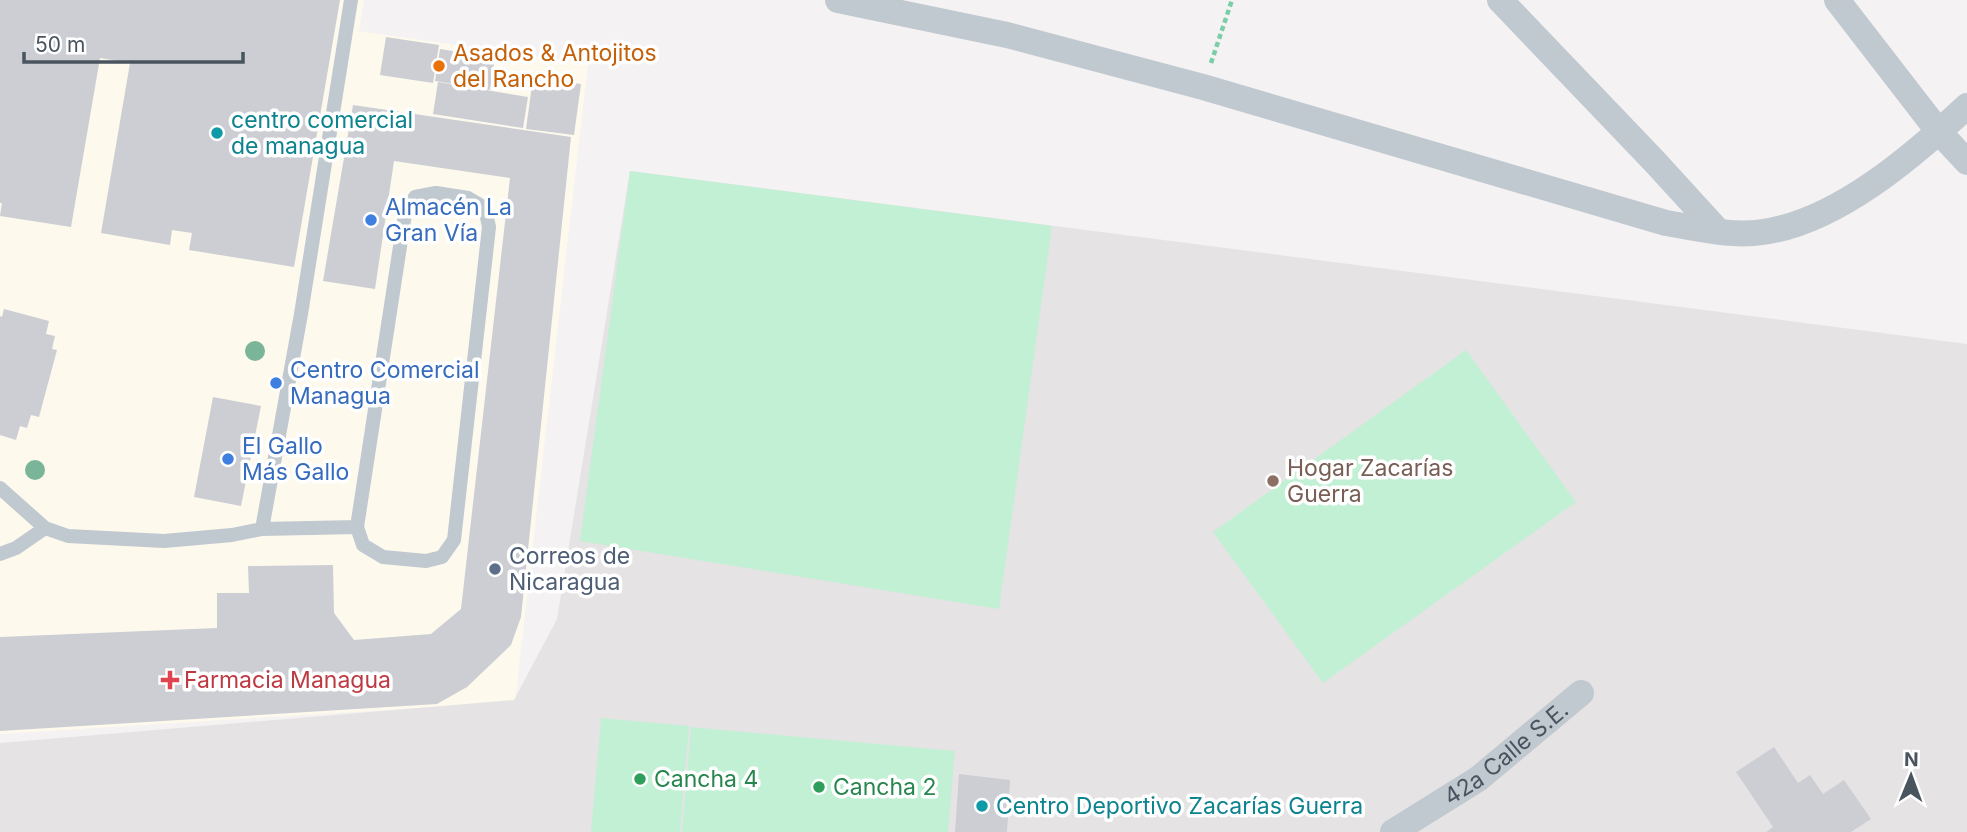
<svg xmlns="http://www.w3.org/2000/svg" width="1967" height="832" font-family="Inter,sans-serif">
  <style>
    .commercial { fill: #fdf9ed }
    .education { fill: #e5e3e4 }
    .green { fill: #c2f0d5 }
    .building { fill: #ccced4 }
    .lines { fill: none; stroke-linecap: round; stroke-linejoin: round }
    .path { stroke: #79cea8; stroke-width: 4.5; stroke-dasharray: 5 3.5; stroke-linecap: butt }
    .lane { stroke: #c0c8d0; stroke-width: 14 }
    .street { stroke: #c0c8d0; stroke-width: 26 }
    .tree { fill: #7bb599 }
    .food-dot { fill: #e8710a; stroke: #fff; stroke-width: 2.5 }
    .culture-dot { fill: #0f9aa8; stroke: #fff; stroke-width: 2.5 }
    .shop-dot { fill: #3f7fe0; stroke: #fff; stroke-width: 2.5 }
    .education-dot { fill: #8d6e63; stroke: #fff; stroke-width: 2.5 }
    .service-dot { fill: #5c6f8a; stroke: #fff; stroke-width: 2.5 }
    .health-dot { fill: #e0444e; stroke: #fff; stroke-width: 2.5 }
    .leisure-dot { fill: #2e9e5b; stroke: #fff; stroke-width: 2.5 }
    .labels { text-anchor: middle; stroke-width: 7; stroke-linejoin: round; paint-order: stroke }
    .food-label { font-size: 23px; fill: #c56008; stroke: #fff; text-anchor: start }
    .culture-label { font-size: 23px; fill: #0d838f; stroke: #fff; text-anchor: start }
    .shop-label { font-size: 23px; fill: #366cbe; stroke: #fff; text-anchor: start }
    .education-label { font-size: 23px; fill: #785e54; stroke: #fff; text-anchor: start }
    .service-label { font-size: 23px; fill: #4e5e75; stroke: #fff; text-anchor: start }
    .health-label { font-size: 23px; fill: #be3a42; stroke: #fff; text-anchor: start }
    .street-label { font-size: 23px; fill: #49545f; stroke: #fff }
    .leisure-label { font-size: 23px; fill: #27864d; stroke: #fff; text-anchor: start }
  </style>
  <rect width="100%" height="100%" fill="#f4f2f2"/>
  <path class="commercial" d="M0 0H364L359 31 588 64 515 702 0 734Z"/>
  <path class="education" d="M630 171 1967 344V832H0V743L514 700 557 619Z"/>
  <path class="green" d="M630 171 1052 226 999 609 580 541Z
    M1466 350 1576 502 1323 683 1213 532Z
    M601 718 689 726 680 832H591Z
    M691 727 955 751 948 832H682Z"/>
  <path class="building" d="M0 0H340L294 267 189 250 192 233 172 230 170 245 101 233 130 63 100 58 71 227 0 216 2 203H0Z
    M386 37 439 45 433 83 380 75Z
    M440 49 495 58 490 90 435 81Z
    M533 78 581 84 574 135 526 129Z
    M438 82 528 97 523 128 433 114Z
    M353 105 571 137 521 617 511 645 467 687 437 704 0 731V637L217 628V593H249L248 566 333 565 334 613 354 640 431 634 461 609 510 178 394 161 375 289 323 281Z
    M4 309 49 321 46 334 55 336 52 349 57 350 39 417 31 415 27 428 20 426 16 440 0 435V316L2 317Z
    M213 397 261 406 241 506 194 497Z
    M1774 747 1798 783 1810 775 1823 794 1844 780 1871 819 1851 832H1766L1773 827 1736 772Z
    M959 774 1010 780 1007 832H955Z"/>
  <g class="lines">
    <path class="path" d="M1211 63 1232 0"/>
    <path class="lane" d="M436 193 468 198 485 208 489 227 454 540 442 557 426 561 383 557 363 545 357 527 405 214 415 197Z
      M0 488 45 528 68 536 164 541 232 535 262 529 357 527
      M262 529 301 314 351 0
      M0 554 16 548 45 528"/>
    <g class="street">
      <path d="M838 0 1007 35 1203 87 1666 223C1696 228 1731 237 1763 232 1837 222 1913 156 1967 106"/>
      <path d="M1500 0 1655 162 1718 231"/>
      <path d="M1837 0 1939 132 1967 162"/>
      <path id="s1" d="M1393 832 1478 779 1581 693"/>
    </g>
  </g>
  <g class="tree">
    <circle cx="255" cy="351" r="10"/>
    <circle cx="35" cy="470" r="10"/>
  </g>
  <circle class="food-dot" cx="439" cy="66" r="7"/>
  <g class="culture-dot">
    <circle cx="217" cy="133" r="7"/>
    <circle cx="982" cy="806" r="7"/>
  </g>
  <g class="shop-dot">
    <circle cx="371" cy="220" r="7"/>
    <circle cx="276" cy="383" r="7"/>
    <circle cx="228" cy="459" r="7"/>
  </g>
  <circle class="education-dot" cx="1273" cy="481" r="7"/>
  <circle class="service-dot" cx="495" cy="569" r="7"/>
  <path class="health-dot" d="M166.5 669.5h7v7h7v7h-7v7h-7v-7h-7v-7h7z"/>
  <g class="leisure-dot">
    <circle cx="640" cy="779" r="7"/>
    <circle cx="819" cy="787" r="7"/>
  </g>
  <g class="labels">
    <g class="food-label">
      <text x="453" y="61">Asados &amp; Antojitos<tspan x="453" dy="26">del Rancho</tspan></text>
    </g>
    <g class="culture-label">
      <text x="231" y="128">centro comercial<tspan x="231" dy="26">de managua</tspan></text>
      <text x="996" y="814">Centro Deportivo Zacarías Guerra</text>
    </g>
    <g class="shop-label">
      <text x="385" y="215">Almacén La<tspan x="385" dy="26">Gran Vía</tspan></text>
      <text x="290" y="378">Centro Comercial<tspan x="290" dy="26">Managua</tspan></text>
      <text x="242" y="454">El Gallo<tspan x="242" dy="26">Más Gallo</tspan></text>
    </g>
    <g class="education-label">
      <text x="1287" y="476">Hogar Zacarías<tspan x="1287" dy="26">Guerra</tspan></text>
    </g>
    <g class="service-label">
      <text x="509" y="564">Correos de<tspan x="509" dy="26">Nicaragua</tspan></text>
    </g>
    <g class="health-label">
      <text x="184" y="688">Farmacia Managua</text>
    </g>
    <g class="street-label">
      <text dy="8" stroke="none"><textPath href="#s1" startOffset="138">42a Calle S.E.</textPath></text>
    </g>
    <g class="leisure-label">
      <text x="654" y="787">Cancha 4</text>
      <text x="833" y="795">Cancha 2</text>
    </g>
  </g>
  <g transform="translate(1911 776) rotate(1)" stroke="#ffffff" stroke-width="5" paint-order="stroke">
  <path d="M0-5L12 26L0 18L-12 26Z" fill="#49545f"/>
  <text y="-10" font-size="19" font-weight="bold" text-anchor="middle" fill="#49545f">N</text>
  </g>
  <path d="M24 52v10h219v-10" fill="none" stroke="#49545f" stroke-width="3.5"/>
  <text x="35" y="52" font-size="21" fill="#49545f" stroke="#ffffff" stroke-width="5" paint-order="stroke">50 m</text>
</svg>
